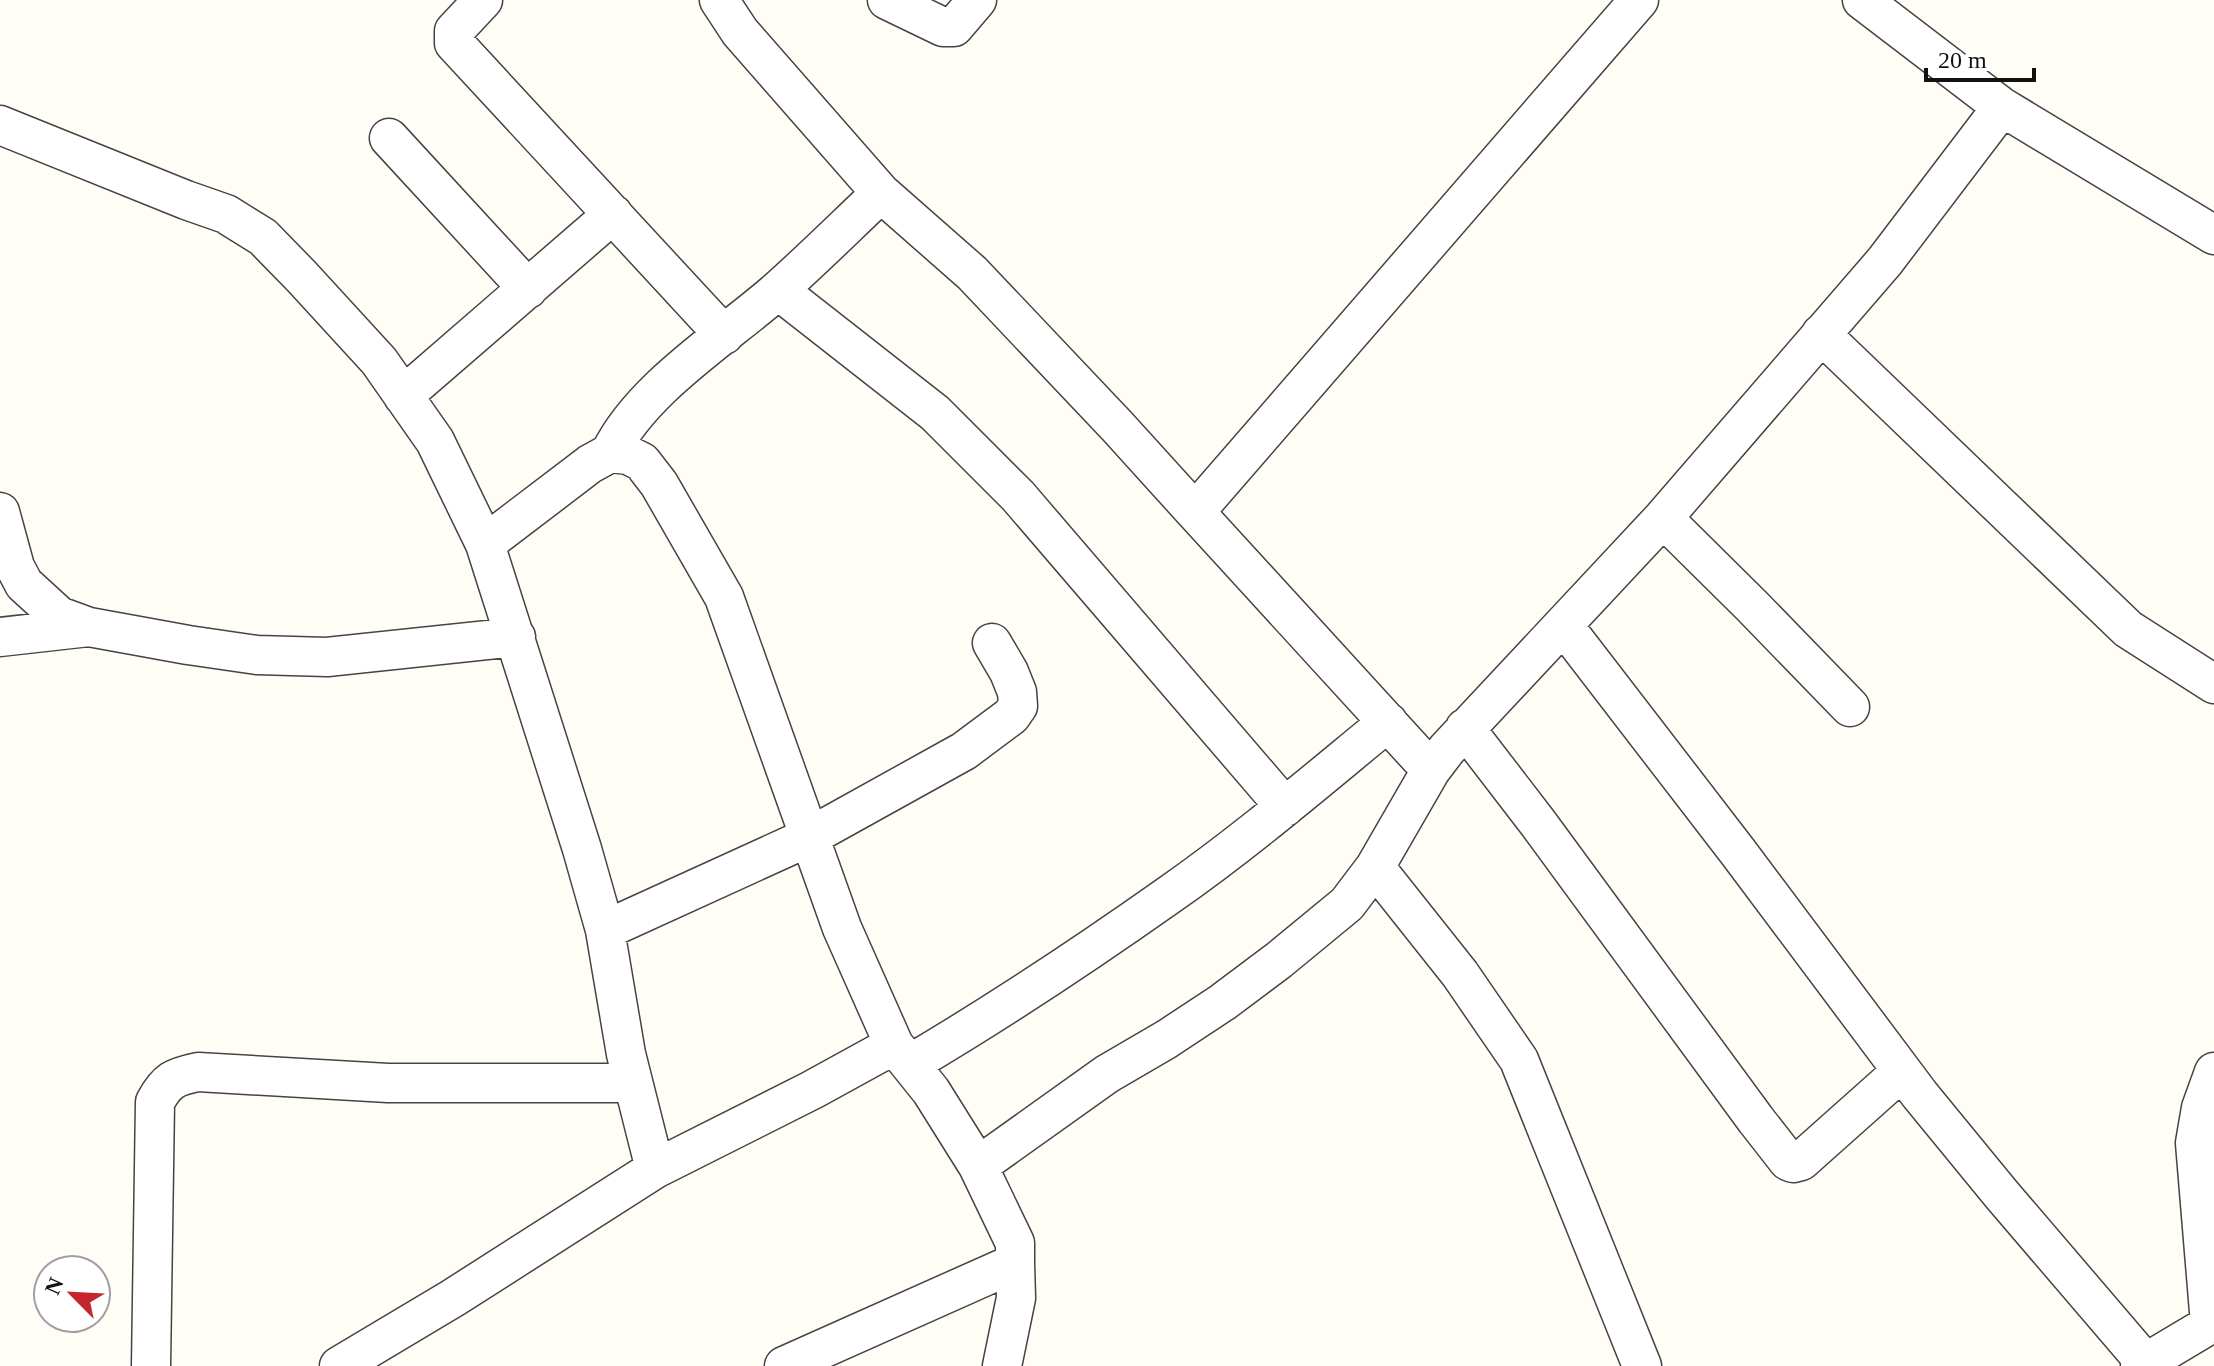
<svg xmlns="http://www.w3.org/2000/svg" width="2214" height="1366" font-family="Georgia,serif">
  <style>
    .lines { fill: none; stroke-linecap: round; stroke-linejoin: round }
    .street-casing { stroke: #444; stroke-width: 41 }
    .street { stroke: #fff; stroke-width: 38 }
  </style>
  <rect width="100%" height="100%" fill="#fffdf5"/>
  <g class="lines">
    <defs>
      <path id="street" d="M483 0 454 31V43L724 335
        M719 0 740 32 881 193 972 273 1117 426 1195 512
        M887 0 943 27H954L977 0
        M1862 0 2002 107 2214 235
        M0 125 186 200 226 214 263 237 302 277 379 361 435 441 485 544 582 849 605 930 626 1054 655 1169
        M389 138 528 289
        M778 290 935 413 1018 496 1285 807
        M1821 334 2128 629 2214 684
        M403 396 613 214
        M610 453C641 389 723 338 777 291 813 259 846 226 881 193
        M0 512 15 567 24 584 59 616 89 627 188 645 257 655 327 657 516 637
        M1663 518 1752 606 1850 707
        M485 544 590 464 610 453 628 455 642 462 659 484 724 597 842 928 894 1045 931 1091 978 1166 1015 1243V1263L784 1366
        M1564 626 1738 852 1920 1095 2002 1195 2145 1362
        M0 637 89 627
        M1465 728 1538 823 1756 1120 1788 1161 1793 1163 1801 1161 1902 1071
        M1431 770 1195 512 1639 0
        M1375 867 1460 974 1519 1060 1642 1366
        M605 930 809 837 964 751 1011 716 1018 706 1017 692 1009 672 992 643
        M910 1064C998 1012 1084 955 1169 895 1245 842 1316 781 1388 722
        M978 1166 1107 1074 1167 1039 1223 1002 1279 960 1347 904 1375 867 1431 770 1447 749 1663 518 1885 261 2002 107
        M2210 1324 2195 1143 2201 1108 2214 1072
        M151 1366 155 1102C167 1080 174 1077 198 1072L388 1083H633
        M339 1366 453 1298 655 1169 812 1090 894 1045
        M1002 1366 1016 1298 1015 1263
        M2140 1366 2214 1322"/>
    </defs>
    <use href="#street" class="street-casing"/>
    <use href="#street" class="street"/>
  </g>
  <g transform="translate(72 1294) rotate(294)"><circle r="38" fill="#ffffff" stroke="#a0a0a0" stroke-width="2"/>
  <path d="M0-6L14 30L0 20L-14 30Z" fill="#c4262e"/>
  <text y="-12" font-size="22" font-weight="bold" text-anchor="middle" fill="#111111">N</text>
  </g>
  <path d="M1926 68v12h108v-12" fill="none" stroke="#111111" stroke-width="4"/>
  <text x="1938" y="68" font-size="24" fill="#111111" stroke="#ffffff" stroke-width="6" paint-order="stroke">20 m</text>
</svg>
